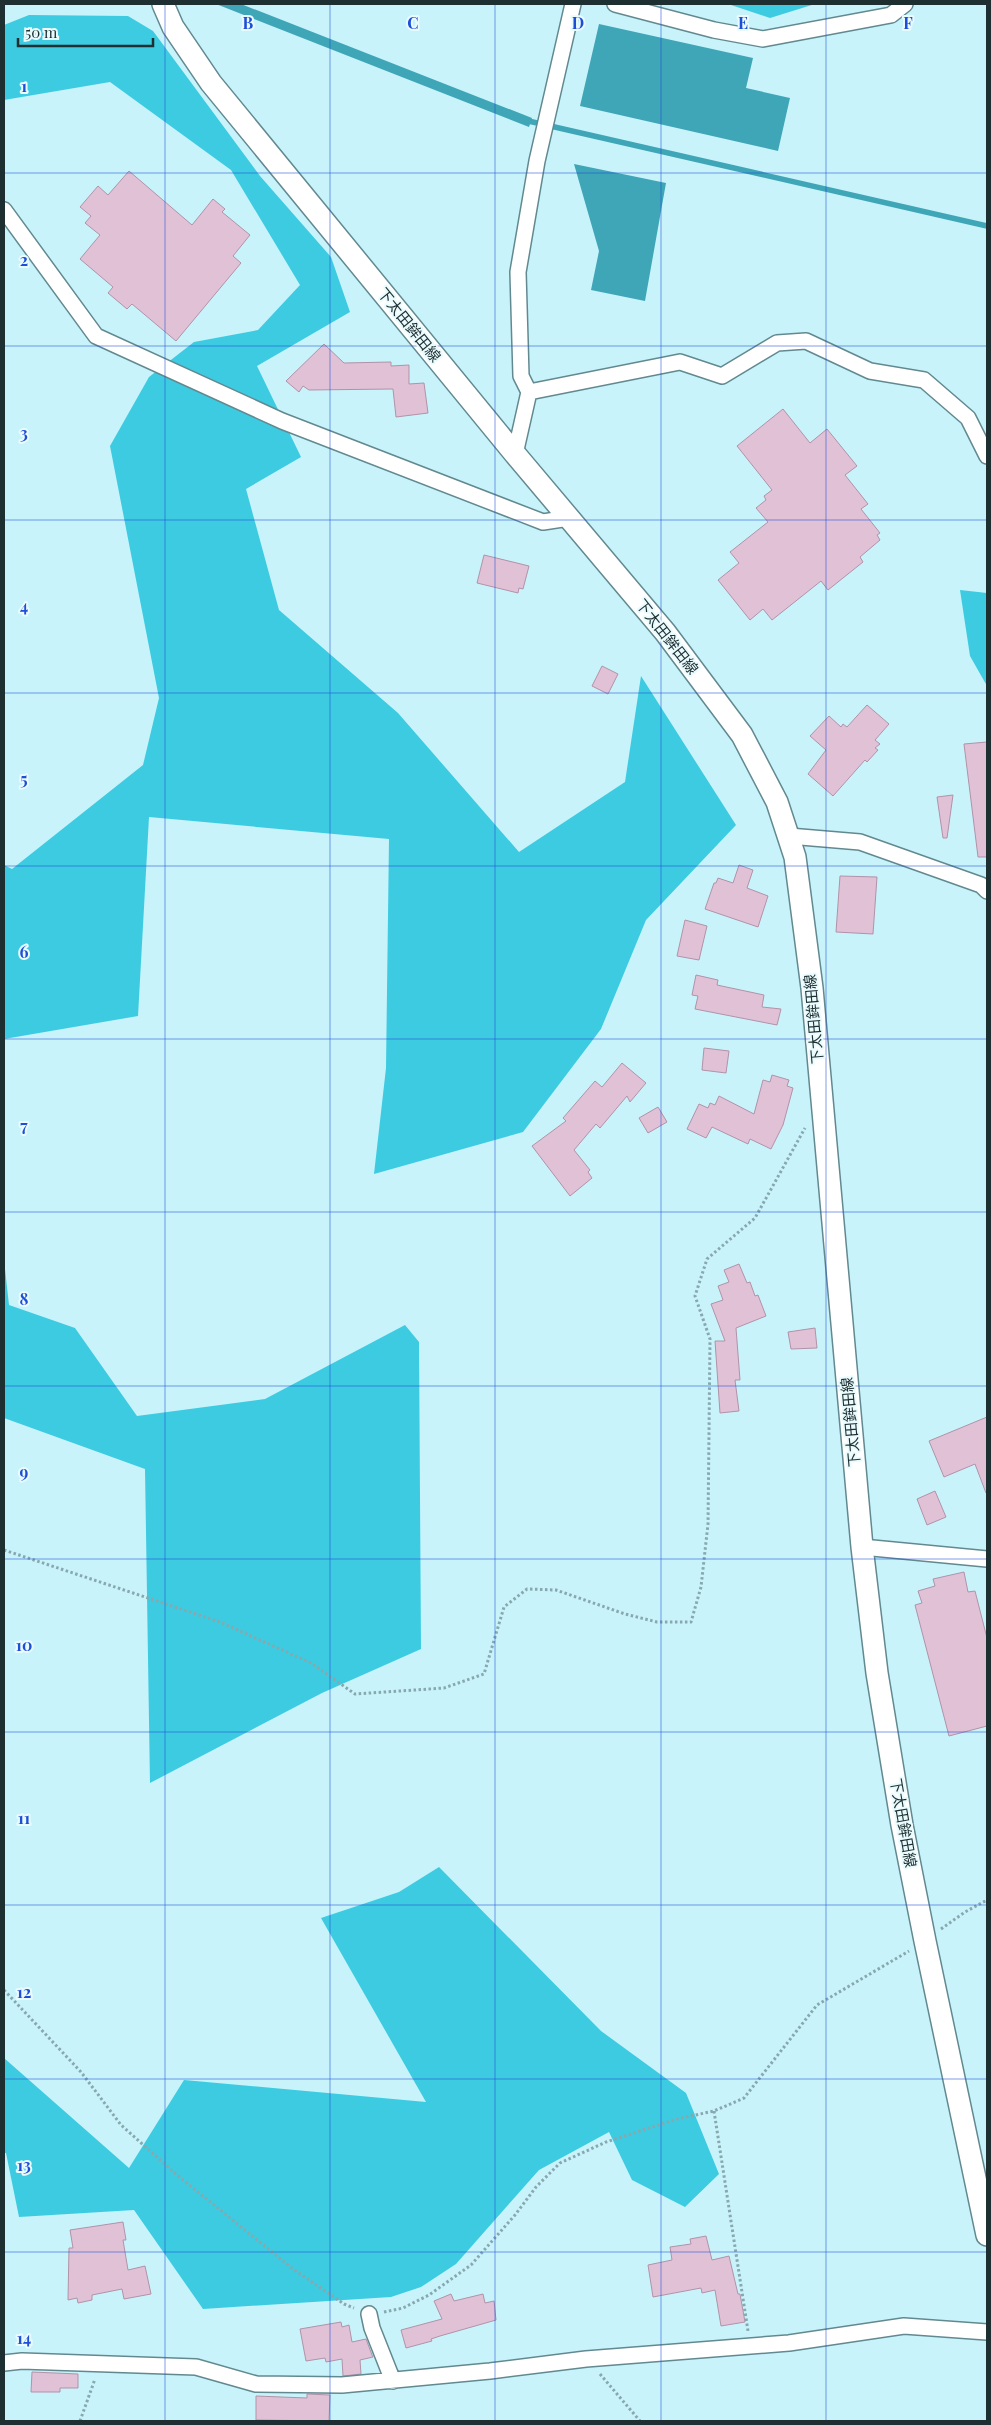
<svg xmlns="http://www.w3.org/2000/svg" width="991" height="2425" font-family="'Playfair Display','Noto Sans JP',serif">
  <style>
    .forest { fill: #3dcbe1 }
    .water { fill: #3fa6b7 }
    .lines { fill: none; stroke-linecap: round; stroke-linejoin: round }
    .stream { stroke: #3fa6b7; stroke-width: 5.5 }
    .building { fill: #e0c1d6; stroke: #b193a7 }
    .street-casing { stroke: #628990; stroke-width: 18 }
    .secondary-casing { stroke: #628990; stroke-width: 24 }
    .path { stroke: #87a8ae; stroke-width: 3; stroke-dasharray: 2.5 2.5; stroke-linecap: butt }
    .street { stroke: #fff; stroke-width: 15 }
    .secondary { stroke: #fff; stroke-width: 21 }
    .grid { fill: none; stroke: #1d4ed8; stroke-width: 1; stroke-opacity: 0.55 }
    .labels { text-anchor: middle; stroke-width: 4; stroke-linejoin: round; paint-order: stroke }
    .street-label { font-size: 15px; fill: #1e2f32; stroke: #eafbfe }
    .grid-label { font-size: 16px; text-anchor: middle; font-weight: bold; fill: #1d4ed8; stroke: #eafbfe; stroke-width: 4; stroke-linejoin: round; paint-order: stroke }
  </style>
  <rect width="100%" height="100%" fill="#c8f3fb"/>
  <path class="forest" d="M728 4H815L770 18Z
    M29 15 128 16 153 31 260 176 331 257 350 312 257 366 301 457 246 489 279 610 398 713 519 852 625 782 641 676 736 825 646 920 601 1029 523 1132 374 1174 386 1068 389 839 149 817 138 1016 4 1039V865L12 869 143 765 159 698 110 446 149 377 194 342 258 330 300 285 231 170 110 82 4 100V25Z
    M960 590 987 593V686L970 656Z
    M4 1260 9 1305 75 1328 137 1416 265 1399 405 1325 419 1342 421 1649 322 1693 150 1783 145 1469 4 1418Z
    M439 1867 601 2031 686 2093 719 2174 685 2207 632 2180 609 2132 539 2170 456 2264 421 2287 391 2297 203 2309 134 2210 19 2217 6 2153H4V2058L129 2168 184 2080 426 2102 321 1918 399 1892Z"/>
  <path class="water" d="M216 4H241L532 118 529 127Z
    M599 24 753 58 746 88 790 98 778 151 580 106Z
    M574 164 666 183 645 301 591 290 599 251Z"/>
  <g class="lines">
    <path class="stream" d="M524 120 987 226"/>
  </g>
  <path class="building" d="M129 171 192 225 213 199 225 209 222 212 250 235 233 256 241 263 176 341 132 304 127 309 108 293 113 287 80 259 100 235 85 223 91 216 80 207 98 186 108 195Z
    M324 344 344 363 391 362V366L409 365V384L424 383 428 413 396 417 393 389 309 390 303 386 299 392 286 381Z
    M783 409 810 443 827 429 857 466 845 475 868 504 861 509 880 533 877 535 880 540 860 557 863 562 828 590 821 581 772 620 763 609 750 620 718 580 739 563 730 552 768 522 756 508 766 500 764 496 772 490 737 446Z
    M484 555 529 566 523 589 519 588 518 593 477 583Z
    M602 666 618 674 608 694 592 686Z
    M867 705 889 724 875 740 880 744 875 748 878 750 867 762 865 760 833 796 808 774 826 750 810 736 829 716 841 727 843 724 847 727Z
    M987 742V857H978L964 744Z
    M953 795 947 838H943L937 797Z
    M739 865 753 870 747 888 768 896 758 927 705 909 714 883H716L718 878 733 883Z
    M840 876 877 877 873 934 836 932Z
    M685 920 707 926 699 960 677 956Z
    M696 975 718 980 717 985 764 995 762 1007 781 1009 777 1025 695 1009 698 996 692 995Z
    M704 1048 729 1051 726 1073 702 1070Z
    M622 1063 646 1083 630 1102 627 1096 600 1128 596 1124 574 1150 590 1170 588 1172 592 1178 570 1196 532 1146 566 1121 563 1118 595 1081 602 1087Z
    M772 1075 789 1080 787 1086 793 1088 783 1125 771 1149 750 1139 748 1144 712 1127 706 1138 687 1129 699 1104 708 1108 710 1103 715 1105 719 1096 754 1114 763 1080 770 1082Z
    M658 1107 667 1122 648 1133 639 1118Z
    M739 1264 747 1283 750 1282 755 1296 758 1295 766 1316 736 1328 740 1380H735L739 1411 720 1413 715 1341H725L711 1304 723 1300 718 1286 729 1282 724 1270Z
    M815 1328 817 1348 791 1349 788 1332Z
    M987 1417V1493H986L975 1464 944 1477 929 1441Z
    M935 1491 946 1517 927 1525 917 1499Z
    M964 1572 968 1592 975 1591 987 1638V1726L949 1736 915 1605 922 1603 918 1591 935 1586 933 1579Z
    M123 2222 126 2240H123L128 2270 145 2266 151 2294 124 2299 122 2289 92 2295V2300L78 2303 77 2298 68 2300 69 2248H73L70 2230Z
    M706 2236 712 2260 729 2256 738 2294H740L745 2322 721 2326 715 2290 702 2293 701 2288 653 2297 648 2265 672 2260 670 2247 691 2244 690 2239Z
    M451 2294 454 2301 483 2294 485 2303 494 2301 496 2320 440 2336 431 2339 432 2341 406 2348 401 2330 442 2319 434 2301Z
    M341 2322 342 2327 349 2325 352 2342 366 2339 372 2355 373 2357 360 2360 361 2374 343 2376 342 2359 326 2362 325 2358 306 2361 300 2329Z
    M32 2372 78 2374V2388H60V2392H31Z
    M307 2394 330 2395 329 2421 256 2420V2396L307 2398Z"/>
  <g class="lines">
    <defs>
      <path id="street" d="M615 4 714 30 763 39 891 15 905 4
        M4 210 96 336 282 421 543 522 569 518
        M529 392 680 362 722 376 777 343 806 341 870 371 924 380 968 418 987 456
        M515 454 529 392 521 376 518 272 537 161 573 4
        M789 836 860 842 981 885 987 891
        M862 1547 987 1559
        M369 2314 372 2328 393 2381
        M4 2363 22 2361 196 2367 256 2384 342 2385 490 2371 586 2359 789 2343 904 2326 987 2332"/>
      <path id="secondary" d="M163 4 173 27 211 83 515 454 665 632 742 735 777 802 795 857 812 988 862 1547 877 1673 902 1825 925 1941 987 2235"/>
    </defs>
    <use href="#street" class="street-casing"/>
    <use href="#secondary" class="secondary-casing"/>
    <path class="path" d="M4 1550 220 1622 311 1663 355 1694 444 1688 484 1674 504 1607 527 1589 556 1590 625 1614 657 1622H691L701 1587 708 1524 710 1339 695 1296 707 1259 755 1218 805 1128
      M941 1929 965 1912 987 1900
      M4 1990 81 2072 121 2125 177 2175 293 2269 344 2304 354 2308
      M714 2111 748 2331
      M384 2312 403 2308 429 2295 471 2265 515 2215 536 2187 560 2163 606 2142 677 2119 714 2111 744 2098 817 2005 909 1951
      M600 2374 640 2421
      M80 2421 95 2379"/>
    <use href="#street" class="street"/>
    <use href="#secondary" class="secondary"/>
  </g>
  <path class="grid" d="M165 4V2421M330 4V2421M495 4V2421M661 4V2421M826 4V2421M4 173H987M4 346H987M4 520H987M4 693H987M4 866H987M4 1039H987M4 1212H987M4 1386H987M4 1559H987M4 1732H987M4 1905H987M4 2079H987M4 2252H987"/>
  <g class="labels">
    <g class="street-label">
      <text transform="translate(409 325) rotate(51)" y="5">下太田鉾田線</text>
      <text transform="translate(667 637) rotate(52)" y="5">下太田鉾田線</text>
      <text transform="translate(814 1019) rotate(-95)" y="5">下太田鉾田線</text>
      <text transform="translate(851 1422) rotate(-95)" y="5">下太田鉾田線</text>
      <text transform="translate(903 1823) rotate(80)" y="5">下太田鉾田線</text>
    </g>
  </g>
  <g class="grid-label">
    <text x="248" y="29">B</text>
    <text x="413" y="29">C</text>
    <text x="578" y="29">D</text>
    <text x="743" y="29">E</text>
    <text x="908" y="29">F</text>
    <text x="24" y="92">1</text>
    <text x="24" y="266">2</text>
    <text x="24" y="439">3</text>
    <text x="24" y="612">4</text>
    <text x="24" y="785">5</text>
    <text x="24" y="958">6</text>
    <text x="24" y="1132">7</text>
    <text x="24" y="1305">8</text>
    <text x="24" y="1478">9</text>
    <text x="24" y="1651">10</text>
    <text x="24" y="1824">11</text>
    <text x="24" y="1998">12</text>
    <text x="24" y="2171">13</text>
    <text x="24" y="2344">14</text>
  </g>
  <rect width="991" height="2425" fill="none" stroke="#1e2f32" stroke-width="10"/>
  <path d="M18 38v8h135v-8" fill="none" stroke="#1e2f32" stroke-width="2.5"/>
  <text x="25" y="38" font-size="15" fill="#1e2f32" stroke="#eafbfe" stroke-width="4" paint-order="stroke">50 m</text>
</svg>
